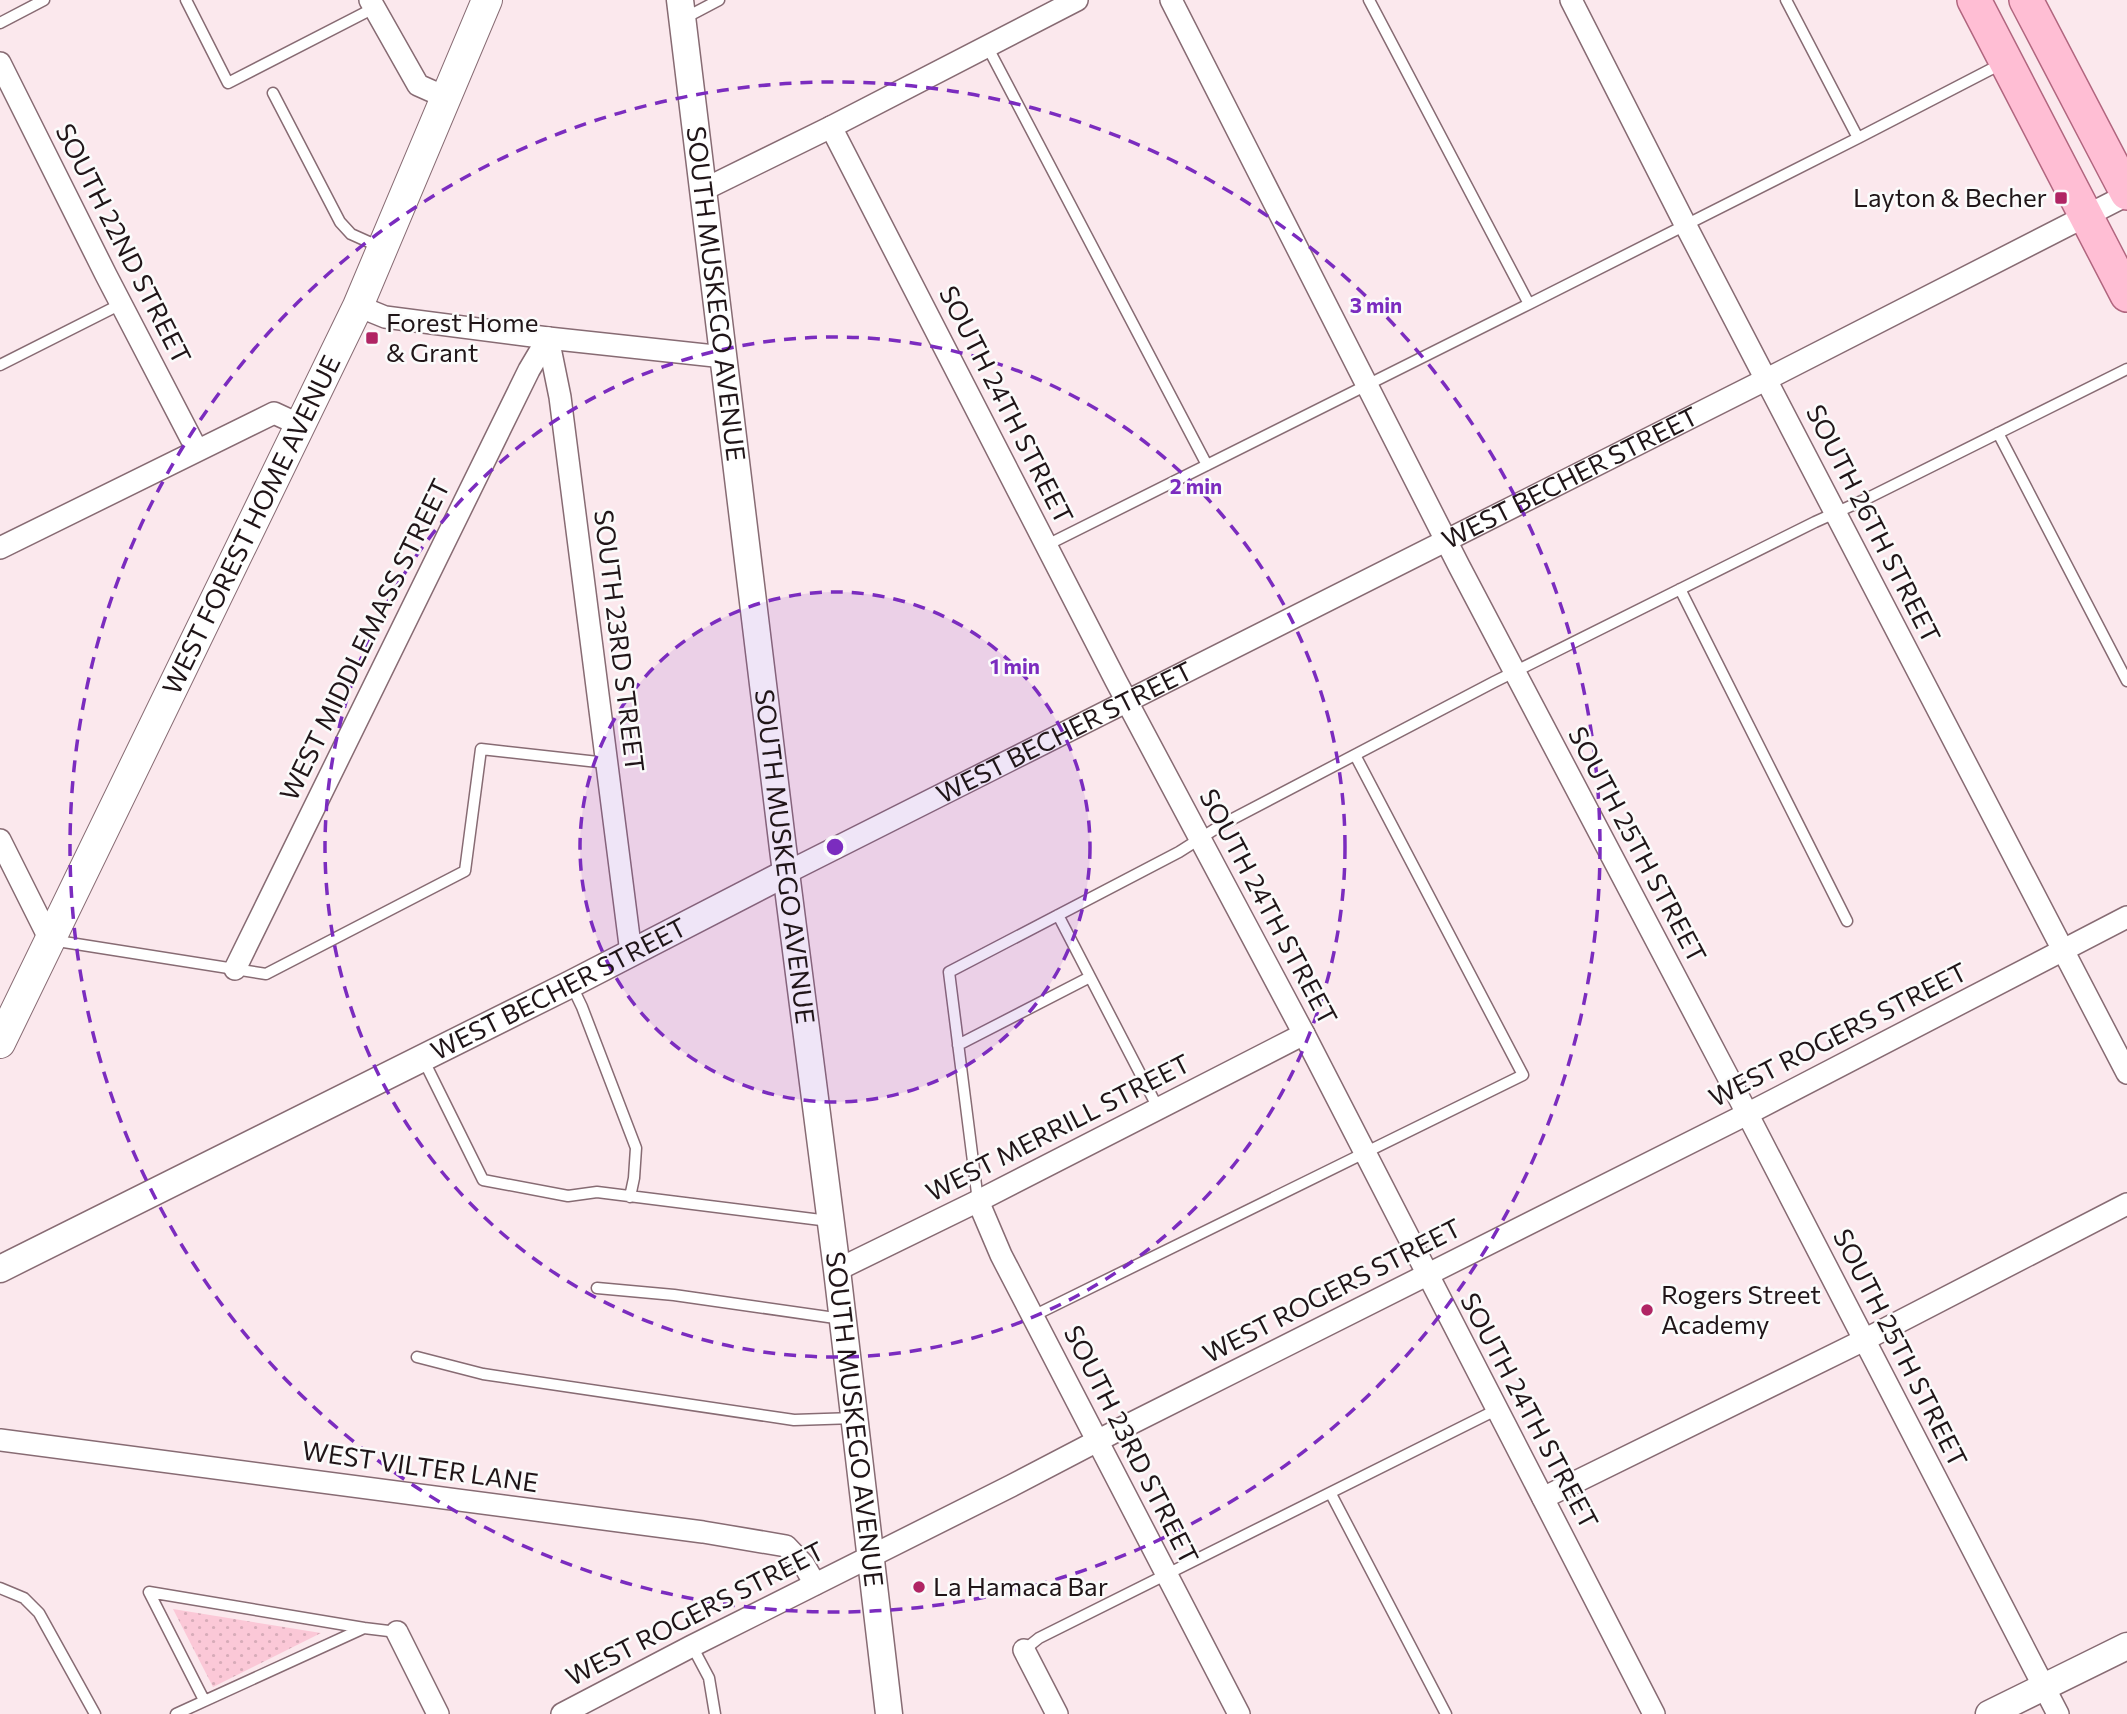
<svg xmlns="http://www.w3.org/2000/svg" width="2127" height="1714" font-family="Commissioner,sans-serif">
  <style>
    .grass { fill: url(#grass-dots) }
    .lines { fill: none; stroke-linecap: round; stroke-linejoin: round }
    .service-casing { stroke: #876b73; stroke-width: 13 }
    .minor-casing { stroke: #876b73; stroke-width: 24 }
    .tertiary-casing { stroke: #876b73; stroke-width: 29 }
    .secondary-casing { stroke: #876b73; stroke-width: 32 }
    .primary-casing { stroke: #b1667f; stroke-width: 36 }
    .service { stroke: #fff; stroke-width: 10 }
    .minor { stroke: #fff; stroke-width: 21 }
    .tertiary { stroke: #fff; stroke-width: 26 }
    .secondary { stroke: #fff; stroke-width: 30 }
    .primary { stroke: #ffbed4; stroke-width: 33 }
    .ring { fill: none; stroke: #7b2cbf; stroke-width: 3.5; stroke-dasharray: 12 9 }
    .poi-dot { fill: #b02564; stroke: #fbfbfb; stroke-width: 2.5 }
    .labels { text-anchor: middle; stroke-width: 5; stroke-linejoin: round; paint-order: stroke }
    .poi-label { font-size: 26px; fill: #201518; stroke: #fbfbfb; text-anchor: start }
    .street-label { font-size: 26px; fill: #201518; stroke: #fbfbfb }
    .centre { fill: #7b2cbf; stroke: #fbfbfb; stroke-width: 3.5 }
    .ring-label { font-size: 21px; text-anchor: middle; font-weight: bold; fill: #7b2cbf; stroke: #fbfbfb; stroke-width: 5; stroke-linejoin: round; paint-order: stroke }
  </style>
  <defs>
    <pattern id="grass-dots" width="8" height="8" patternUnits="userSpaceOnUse" patternTransform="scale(1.75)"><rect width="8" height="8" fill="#fbc8d7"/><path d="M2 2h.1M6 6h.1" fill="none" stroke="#d7abb8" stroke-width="1.8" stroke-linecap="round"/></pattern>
  </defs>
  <rect width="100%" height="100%" fill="#fbe8ed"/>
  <path class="grass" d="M173 1609 321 1633 213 1687Z"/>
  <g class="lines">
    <defs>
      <path id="service" d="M186 0 228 83 374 8
        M683 19 719 0
        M0 23 44 0
        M987 46 1207 465
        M273 93 340 222 351 234 380 247
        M1858 138 2003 63
        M1529 304 1858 138 1786 0
        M0 365 121 304
        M1998 433 2127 681
        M1047 545 1529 304 1369 0
        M1680 589 1847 921
        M1058 915 1158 1108
        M51 940 266 974 465 871 481 749 607 763
        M571 984 582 1007 636 1148 634 1178 630 1197
        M958 1045 1090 977
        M423 1059 483 1180 568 1196 597 1192 829 1221
        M978 1201 949 972 1179 852 1223 824 1494 682 1815 522 1864 500 2127 369
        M597 1288 674 1295 842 1319
        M1033 1316 1523 1075 1355 755
        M417 1357 483 1374 794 1420 855 1418
        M1331 1494 1446 1714
        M0 1588 24 1598 39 1613 95 1714
        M692 1646 709 1678 715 1714
        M1024 1650 1039 1638 1496 1410
        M204 1700 149 1592 364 1628
        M176 1714 364 1628 397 1632"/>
      <g id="minor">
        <path d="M370 0 418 85 445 97"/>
        <path d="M1171 0 1459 566 1736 1092 2058 1714"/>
        <path d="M1571 0 1686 226 2127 1073"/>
        <path d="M0 63 106 275 197 450"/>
        <path d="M831 127 1116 681 1304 1034 1654 1714"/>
        <path d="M703 190 831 127 1077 0"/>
        <path d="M358 306 385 317 548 338 724 357"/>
        <path d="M548 338 560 397 631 953"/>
        <path d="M0 548 274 413 300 425"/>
        <path d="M0 840 50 940"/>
        <path id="s1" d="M786 873 1767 379 2127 195"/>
        <path d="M235 969 529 370 548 338"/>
        <path d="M978 1201 1001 1255 1239 1714"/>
        <path d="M837 1270 978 1201 1304 1034"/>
        <path d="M0 1440 703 1532 786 1546 804 1565 815 1584"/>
        <path d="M1543 1498 1864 1340 2127 1204"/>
        <path d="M397 1632 438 1714"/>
        <path d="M1024 1650 1057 1714"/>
        <path d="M562 1714 692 1646 1011 1486 1124 1427 1747 1114 2127 917"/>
      </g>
      <g id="tertiary">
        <path id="s2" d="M680 0 783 849 837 1270 889 1714"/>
        <path id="s3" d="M0 1269 571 984 786 873"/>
        <path d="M1989 1714 2127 1646"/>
      </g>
      <g id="secondary">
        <path id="s4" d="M0 1043 358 306 487 0"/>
      </g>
      <path id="primary" d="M1974 0 2127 295
        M2026 0 2127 193"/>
    </defs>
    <use href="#service" class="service-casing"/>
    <use href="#minor" class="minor-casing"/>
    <use href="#tertiary" class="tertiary-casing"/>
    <use href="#secondary" class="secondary-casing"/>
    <use href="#primary" class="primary-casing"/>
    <use href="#service" class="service"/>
    <use href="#minor" class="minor"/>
    <use href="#tertiary" class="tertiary"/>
    <use href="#secondary" class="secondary"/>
    <use href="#primary" class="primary"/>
  </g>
  <circle cx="835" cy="847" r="255" fill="#7b2cbf" fill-opacity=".12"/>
  <g class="ring">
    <circle cx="835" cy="847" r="255"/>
    <circle cx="835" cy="847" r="510"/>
    <circle cx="835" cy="847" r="765"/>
  </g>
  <g class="poi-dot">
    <rect x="2054" y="191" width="14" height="14" rx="3.5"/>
    <rect x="365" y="331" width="14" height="14" rx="3.5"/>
    <circle cx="1647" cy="1310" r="7"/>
    <circle cx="919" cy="1587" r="7"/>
  </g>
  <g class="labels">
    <g class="poi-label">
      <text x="2047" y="207" text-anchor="end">Layton &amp; Becher</text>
      <text x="386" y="332">Forest Home<tspan x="386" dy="30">&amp; Grant</tspan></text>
      <text x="1661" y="1304">Rogers Street<tspan x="1661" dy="30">Academy</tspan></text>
      <text x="933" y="1596">La Hamaca Bar</text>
    </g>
    <g class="street-label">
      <text transform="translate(123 244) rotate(63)" y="9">SOUTH 22ND STREET</text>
      <text dy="9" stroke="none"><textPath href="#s2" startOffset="296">SOUTH MUSKEGO AVENUE</textPath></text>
      <text transform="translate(1006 405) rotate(63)" y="9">SOUTH 24TH STREET</text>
      <text dy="9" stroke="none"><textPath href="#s1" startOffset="878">WEST BECHER STREET</textPath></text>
      <text transform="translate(1873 524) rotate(63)" y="9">SOUTH 26TH STREET</text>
      <text dy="9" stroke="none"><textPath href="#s4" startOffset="576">WEST FOREST HOME AVENUE</textPath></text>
      <text transform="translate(365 640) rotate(-64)" y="9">WEST MIDDLEMASS STREET</text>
      <text transform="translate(619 641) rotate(83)" y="9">SOUTH 23RD STREET</text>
      <text dy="9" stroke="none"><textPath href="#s1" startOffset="312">WEST BECHER STREET</textPath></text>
      <text transform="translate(1637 845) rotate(62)" y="9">SOUTH 25TH STREET</text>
      <text dy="9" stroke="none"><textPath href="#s2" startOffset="863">SOUTH MUSKEGO AVENUE</textPath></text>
      <text transform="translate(1268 907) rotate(62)" y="9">SOUTH 24TH STREET</text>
      <text dy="9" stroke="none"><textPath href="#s3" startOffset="625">WEST BECHER STREET</textPath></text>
      <text transform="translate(1838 1035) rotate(-27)" y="9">WEST ROGERS STREET</text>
      <text transform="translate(1058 1128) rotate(-27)" y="9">WEST MERRILL STREET</text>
      <text transform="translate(1332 1291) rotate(-27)" y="9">WEST ROGERS STREET</text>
      <text transform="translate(1900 1348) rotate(63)" y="9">SOUTH 25TH STREET</text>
      <text transform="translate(1529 1411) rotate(62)" y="9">SOUTH 24TH STREET</text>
      <text dy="9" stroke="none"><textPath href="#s2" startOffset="1430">SOUTH MUSKEGO AVENUE</textPath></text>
      <text transform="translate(1131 1445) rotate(63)" y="9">SOUTH 23RD STREET</text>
      <text transform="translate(420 1467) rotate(8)" y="9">WEST VILTER LANE</text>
      <text transform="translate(695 1614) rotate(-27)" y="9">WEST ROGERS STREET</text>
    </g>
  </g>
  <circle cx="835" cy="847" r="10" class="centre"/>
  <g class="ring-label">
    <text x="1376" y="313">3 min</text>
    <text x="1196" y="494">2 min</text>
    <text x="1015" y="674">1 min</text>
  </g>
</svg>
